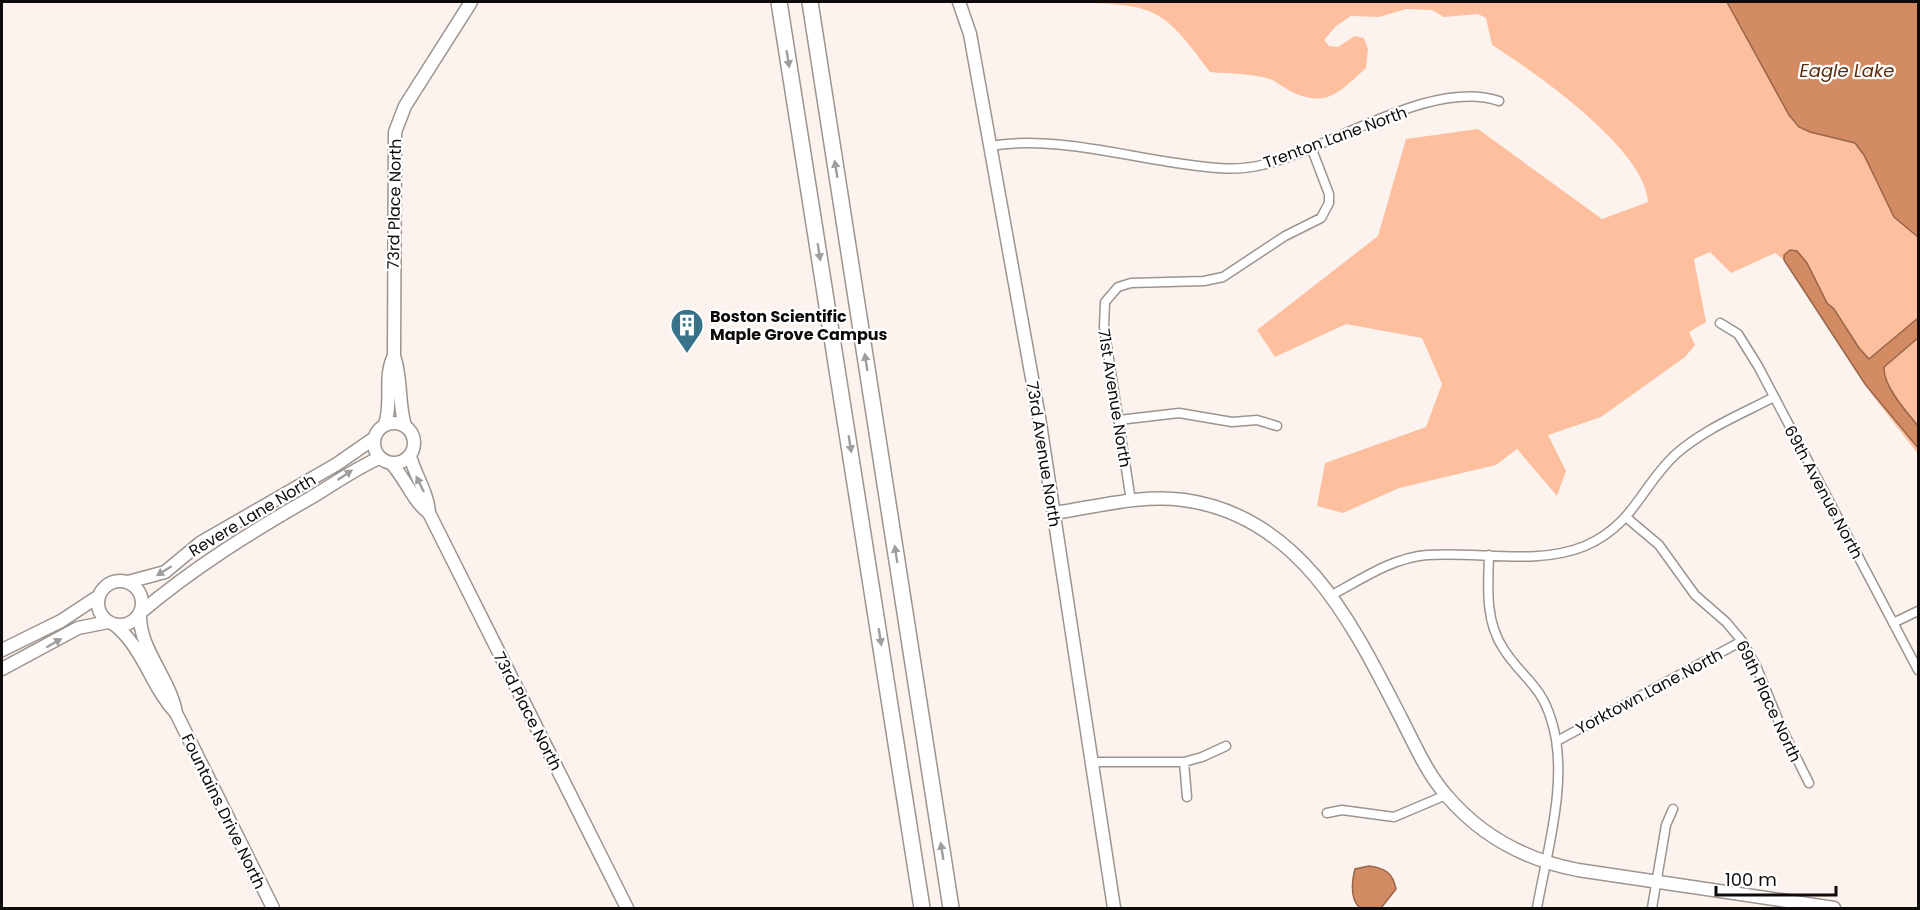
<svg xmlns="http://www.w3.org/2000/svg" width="1920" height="910" font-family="Poppins,sans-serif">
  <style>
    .green { fill: #fdbf9e }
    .water { fill: #d38b64; stroke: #986549; stroke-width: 1.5 }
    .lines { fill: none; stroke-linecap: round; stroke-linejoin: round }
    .street-casing { stroke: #9c948f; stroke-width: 11 }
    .secondary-casing { stroke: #9c948f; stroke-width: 15 }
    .highway-casing { stroke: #9c948f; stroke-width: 18 }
    .street { stroke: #fff; stroke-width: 8 }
    .secondary { stroke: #fff; stroke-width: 12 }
    .highway { stroke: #fff; stroke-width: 15 }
    .oneway { fill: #9f9d9d }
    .labels { text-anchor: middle; stroke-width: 4.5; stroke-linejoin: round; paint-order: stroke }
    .street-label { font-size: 16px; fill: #0e0b0a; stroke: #fff }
    .poi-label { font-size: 16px; font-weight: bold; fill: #0e0b0a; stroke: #fff; text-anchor: start }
    .water-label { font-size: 18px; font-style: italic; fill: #5b2c0f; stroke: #fff }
  </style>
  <rect width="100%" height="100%" fill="#fdf3ee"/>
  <path class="green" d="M1081 2H1727L1799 127 1810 132 1855 143 1864 155 1894 217 1918 237V318L1869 360C1853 343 1843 322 1827 304 1815 289 1809 267 1797 251L1784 255V260L1775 253 1731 273 1710 252 1694 259 1706 322 1689 332 1695 345 1685 357 1601 417 1548 435 1566 471 1557 496 1517 449 1496 465 1399 488 1343 513 1317 506 1325 463 1426 427 1442 384 1422 338 1346 324 1275 357 1257 330 1378 236 1406 139 1478 129 1602 219 1648 202C1646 150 1535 72 1492 45L1486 18 1478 14 1444 17 1432 10 1406 9 1379 17 1351 16 1336 26 1324 40 1329 46 1338 47 1355 36 1364 38 1368 49 1366 68C1339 92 1327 109 1290 91 1283 87 1277 82 1270 79 1251 73 1230 74 1210 72 1195 53 1177 25 1155 14 1135 3 1104 4 1081 2Z
    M1918 338V454L1867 388 1884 367Z"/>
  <path class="water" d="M1727 2H1918V237L1894 217 1864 155 1855 143 1810 132 1799 127 1789 115Z
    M1790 250 1797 251 1807 263 1827 303 1834 309 1859 348 1869 359 1918 318V338L1884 367C1883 386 1906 411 1918 426V448L1865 384 1784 260V255Z
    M1369 866C1385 868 1393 873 1396 889L1381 908H1360C1350 899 1352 881 1355 869Z"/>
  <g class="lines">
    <defs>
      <path id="street" d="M990 146C1051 136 1115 154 1176 163 1204 167 1233 172 1262 165 1330 149 1431 78 1499 101
        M1720 323 1738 334 1758 366 1918 670
        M1119 420 1179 413 1232 422 1257 420 1277 426
        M1131 501 1104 327 1105 302 1118 287 1131 283 1204 281 1223 277 1285 236 1321 218 1329 203V194L1311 147
        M1627 518 1659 545 1695 595 1726 622 1742 641 1757 668 1781 727 1809 783
        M1489 555C1488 587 1485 621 1503 648 1520 676 1540 683 1551 719 1570 776 1547 851 1537 908
        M1332 595C1362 579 1392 558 1427 555 1478 551 1536 566 1585 546 1635 524 1641 486 1676 454 1704 429 1742 414 1774 397
        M1893 623 1918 611
        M1557 741 1742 641
        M1092 762H1184L1202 757 1226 746
        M1184 762 1187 797
        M1327 813 1342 810 1394 817 1446 795
        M1652 908 1666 825 1673 809"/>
      <path id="secondary" d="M959 2 970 34 1039 417 1114 908
        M374 443a20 20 0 1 1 40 0a20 20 0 1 1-40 0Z
        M385 424C393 401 383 377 394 356
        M405 426C398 403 402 378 394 356L395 132 405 106 471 2
        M410 456C415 475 428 493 429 513L627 908
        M391 463C406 479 412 500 429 513
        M1054 513C1096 507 1141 494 1184 500 1301 516 1353 625 1401 718 1415 745 1427 774 1447 796 1482 837 1526 860 1578 870L1834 908
        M98 603a22 22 0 1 1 44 0a22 22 0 1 1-44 0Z
        M128 582 165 572 200 543 337 464 373 439
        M115 625C144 649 151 686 176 713L273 908
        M2 650 61 621 99 596
        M2 669 78 628 108 622
        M176 713C170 678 138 648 140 613 193 568 251 532 312 497 335 483 355 469 379 458"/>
      <path id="highway" d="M779 2 922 908
        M810 2 951 908"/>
    </defs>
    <use href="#street" class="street-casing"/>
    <use href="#secondary" class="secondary-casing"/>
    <use href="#highway" class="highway-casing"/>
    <use href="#street" class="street"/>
    <use href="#secondary" class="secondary"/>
    <use href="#highway" class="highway"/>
  </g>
  <defs><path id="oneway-solid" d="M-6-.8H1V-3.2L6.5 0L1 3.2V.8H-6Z" transform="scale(1.5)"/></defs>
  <g class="oneway">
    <use href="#oneway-solid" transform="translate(788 59) rotate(81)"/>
    <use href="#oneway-solid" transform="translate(836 169) rotate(-99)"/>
    <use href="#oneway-solid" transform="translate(819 252) rotate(81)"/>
    <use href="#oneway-solid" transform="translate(866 362) rotate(-99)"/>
    <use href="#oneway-solid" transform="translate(850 444) rotate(81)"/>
    <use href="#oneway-solid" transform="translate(345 475) rotate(-34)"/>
    <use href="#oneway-solid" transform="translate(420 484) rotate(-116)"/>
    <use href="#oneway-solid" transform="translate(896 554) rotate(-99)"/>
    <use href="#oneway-solid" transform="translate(164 571) rotate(148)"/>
    <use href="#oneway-solid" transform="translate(880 637) rotate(81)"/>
    <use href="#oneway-solid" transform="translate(54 643) rotate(-30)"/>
    <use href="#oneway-solid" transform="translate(942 851) rotate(-99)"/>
  </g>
  <defs>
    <symbol id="building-pin" viewBox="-11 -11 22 30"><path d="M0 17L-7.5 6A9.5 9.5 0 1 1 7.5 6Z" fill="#38738b" stroke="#fff"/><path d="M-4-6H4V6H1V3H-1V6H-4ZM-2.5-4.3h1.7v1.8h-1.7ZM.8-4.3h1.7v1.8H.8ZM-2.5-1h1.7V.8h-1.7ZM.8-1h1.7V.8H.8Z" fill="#fff"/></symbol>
  </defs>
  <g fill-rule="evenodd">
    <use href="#building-pin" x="668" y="306" width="38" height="52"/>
  </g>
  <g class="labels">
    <g class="street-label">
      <text transform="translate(1335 137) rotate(-20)" y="6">Trenton Lane North</text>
      <text transform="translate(394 204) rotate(-89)" y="6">73rd Place North</text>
      <text transform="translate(1115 398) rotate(81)" y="6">71st Avenue North</text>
      <text transform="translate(1044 454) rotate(81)" y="6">73rd Avenue North</text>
      <text transform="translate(1824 492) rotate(62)" y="6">69th Avenue North</text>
      <text transform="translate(252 515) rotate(-31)" y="6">Revere Lane North</text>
      <text transform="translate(1649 691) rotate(-28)" y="6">Yorktown Lane North</text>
      <text transform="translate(1769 701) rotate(65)" y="6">69th Place North</text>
      <text transform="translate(528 711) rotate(63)" y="6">73rd Place North</text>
      <text transform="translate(224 811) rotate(64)" y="6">Fountains Drive North</text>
    </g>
    <g class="poi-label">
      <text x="710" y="322">Boston Scientific<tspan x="710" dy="18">Maple Grove Campus</tspan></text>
    </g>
    <g class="water-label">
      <text x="1847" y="77">Eagle Lake</text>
    </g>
  </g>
  <rect width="1920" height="910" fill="none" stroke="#0e0b0a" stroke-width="6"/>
  <path d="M1716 886v9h120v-9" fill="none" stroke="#0e0b0a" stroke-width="3"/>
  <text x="1725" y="886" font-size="18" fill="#0e0b0a" stroke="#ffffff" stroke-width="4.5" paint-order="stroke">100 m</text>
</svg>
